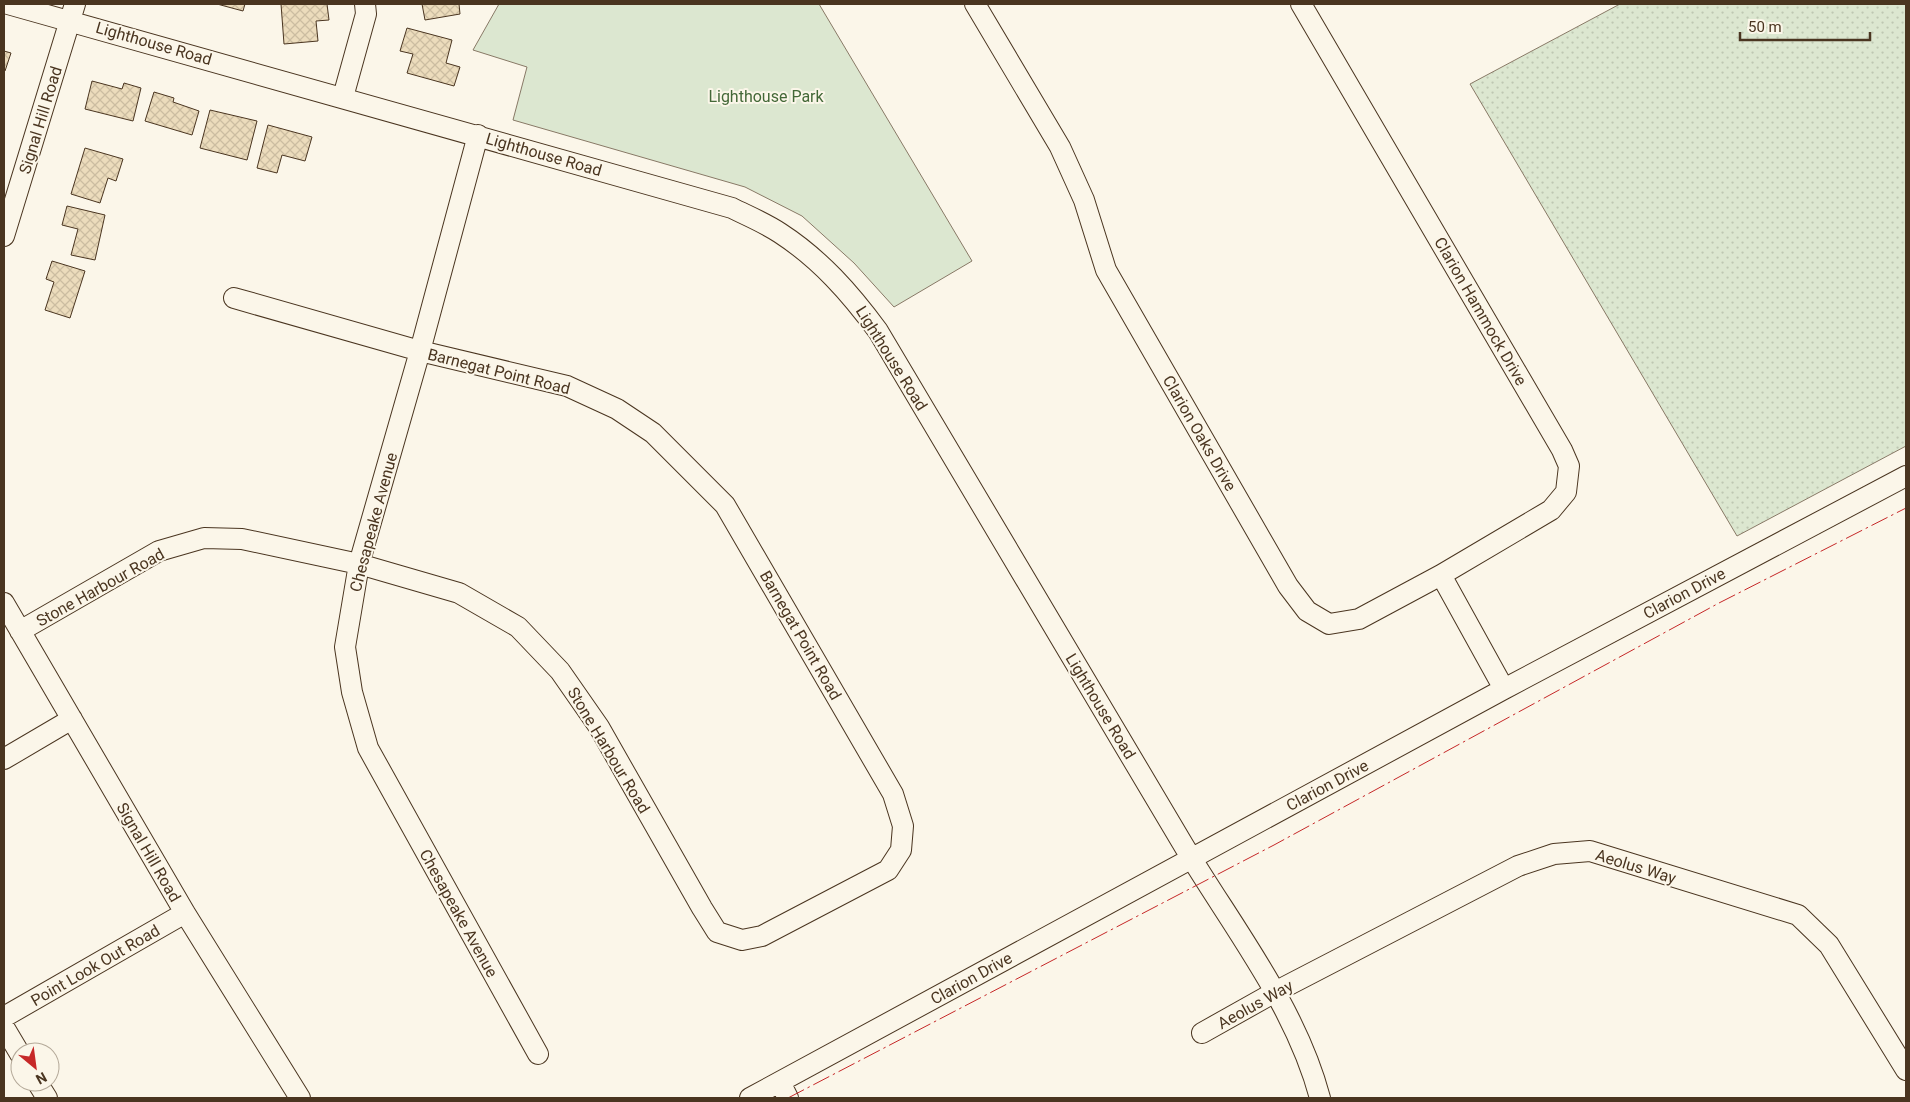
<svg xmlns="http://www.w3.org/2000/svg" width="1910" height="1102" font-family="Roboto,sans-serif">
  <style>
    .grass { fill: url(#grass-dots); stroke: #887966 }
    .park { fill: #dce7d0; stroke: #887966 }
    .building { fill: url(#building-cross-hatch); stroke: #4a3520 }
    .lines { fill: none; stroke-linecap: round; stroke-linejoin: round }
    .minor-casing { stroke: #4a3520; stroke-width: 22 }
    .minor { stroke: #fbf6e9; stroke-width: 20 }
    .power { stroke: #c62828; stroke-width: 1; stroke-dasharray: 18 4 2.5 4; stroke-linecap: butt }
    .labels { text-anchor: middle; stroke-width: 4; stroke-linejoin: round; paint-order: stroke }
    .street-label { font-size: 16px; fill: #4a3520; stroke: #fbf6e9 }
    .park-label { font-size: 16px; fill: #436837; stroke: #fbf6e9 }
  </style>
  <defs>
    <pattern id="grass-dots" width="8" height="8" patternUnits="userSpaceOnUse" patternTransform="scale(1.25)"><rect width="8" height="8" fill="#dce7d0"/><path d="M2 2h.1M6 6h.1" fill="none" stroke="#bec7b2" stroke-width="1.8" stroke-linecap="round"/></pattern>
    <pattern id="building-cross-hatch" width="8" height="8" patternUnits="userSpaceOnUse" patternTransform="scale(1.25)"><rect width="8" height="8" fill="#ecdcbc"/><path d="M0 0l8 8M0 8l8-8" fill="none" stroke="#ccbda1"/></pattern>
  </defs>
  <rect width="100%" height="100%" fill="#fbf6e9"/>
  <path class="grass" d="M1620 4H1906V446L1737 536 1470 84Z"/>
  <path class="park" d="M499 4H819L972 261 894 307 854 263 802 216 745 187 513 120 527 67 473 50Z"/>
  <path class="building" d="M217 4H245L243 11Z
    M281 4H327L329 20 316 21 318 41 284 44Z
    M422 4H459L460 14 425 20Z
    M407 28 452 40 446 63 460 67 454 86 407 73 413 54 400 51Z
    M4 51 11 53 5 71H4Z
    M92 81 122 89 124 83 141 88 133 121 85 109Z
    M154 92 174 98 173 102 199 111 192 135 145 121Z
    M210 110 257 121 247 160 200 148Z
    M268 125 312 137 305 161 282 155 277 173 257 168Z
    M85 148 123 159 116 181 108 178 100 203 71 194Z
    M67 206 105 215 95 260 71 255 78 229 62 225Z
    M52 261 85 271 70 318 45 310 54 282 46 279Z"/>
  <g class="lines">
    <defs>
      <path id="minor" d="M8 4 732 208C748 216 765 223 780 233 820 259 850 293 878 331 979 501 1080 671 1181 841 1230 924 1295 1004 1320 1098
        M975 4 1060 147 1084 200 1106 270 1288 586 1307 611 1329 624 1359 619 1441 575 1551 510 1566 492 1569 466 1562 450 1301 4
        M343 97 366 14 365 4
        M478 135 420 351 359 564 345 647 352 692 368 748 538 1054
        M4 236 75 4
        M1441 575 1504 689
        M4 603 185 913 300 1098
        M20 631 159 551 204 538 242 539 359 564 459 593 518 627 560 671 599 727 702 908 717 932 742 940 762 936 888 870 901 850 903 826 893 794 725 505 653 433 617 409 567 386 420 351 234 298
        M4 759 72 719
        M4 1017 185 913
        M4 1027 20 1054
        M1202 1033 1275 992 1518 866 1554 854 1590 851 1798 915 1829 945 1906 1070
        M37 1082 47 1098
        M780 1082 788 1098
        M750 1098 1504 689 1906 476"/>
    </defs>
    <use href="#minor" class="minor-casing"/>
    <use href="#minor" class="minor"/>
    <path class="power" d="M788 1098 1274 845 1719 603 1906 508"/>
  </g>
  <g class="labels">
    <g class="street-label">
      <text transform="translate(154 43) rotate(16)" y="6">Lighthouse Road</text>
      <text transform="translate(40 120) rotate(-73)" y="6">Signal Hill Road</text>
      <text transform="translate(544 154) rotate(16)" y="6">Lighthouse Road</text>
      <text transform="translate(1481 311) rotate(60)" y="6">Clarion Hammock Drive</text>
      <text transform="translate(892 358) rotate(58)" y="6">Lighthouse Road</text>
      <text transform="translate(499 371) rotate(14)" y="6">Barnegat Point Road</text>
      <text transform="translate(1200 433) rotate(60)" y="6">Clarion Oaks Drive</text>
      <text transform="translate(373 522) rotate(-75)" y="6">Chesapeake Avenue</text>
      <text transform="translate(100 587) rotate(-29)" y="6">Stone Harbour Road</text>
      <text transform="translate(1684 593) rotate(-28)" y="6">Clarion Drive</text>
      <text transform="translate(801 635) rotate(60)" y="6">Barnegat Point Road</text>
      <text transform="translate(1101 706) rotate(59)" y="6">Lighthouse Road</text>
      <text transform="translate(609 750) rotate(59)" y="6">Stone Harbour Road</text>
      <text transform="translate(1327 785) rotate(-28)" y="6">Clarion Drive</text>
      <text transform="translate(149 852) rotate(60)" y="6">Signal Hill Road</text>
      <text transform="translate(1636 866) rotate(17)" y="6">Aeolus Way</text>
      <text transform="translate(459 913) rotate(61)" y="6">Chesapeake Avenue</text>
      <text transform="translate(95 965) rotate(-30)" y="6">Point Look Out Road</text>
      <text transform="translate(971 978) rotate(-29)" y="6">Clarion Drive</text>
      <text transform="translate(1255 1004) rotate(-29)" y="6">Aeolus Way</text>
    </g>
    <g class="park-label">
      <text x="766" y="102">Lighthouse Park</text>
    </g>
  </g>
  <rect width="1910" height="1102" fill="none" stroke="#4a3520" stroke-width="10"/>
  <g transform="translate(35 1067) rotate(151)"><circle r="24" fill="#fbf6e9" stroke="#b4a999"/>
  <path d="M0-4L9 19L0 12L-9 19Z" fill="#c62828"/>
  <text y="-8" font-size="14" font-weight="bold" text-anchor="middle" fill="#4a3520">N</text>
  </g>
  <path d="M1740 32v8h130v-8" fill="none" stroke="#4a3520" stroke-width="2.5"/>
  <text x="1748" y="32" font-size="15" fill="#4a3520" stroke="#fbf6e9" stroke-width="4" paint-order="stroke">50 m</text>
</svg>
